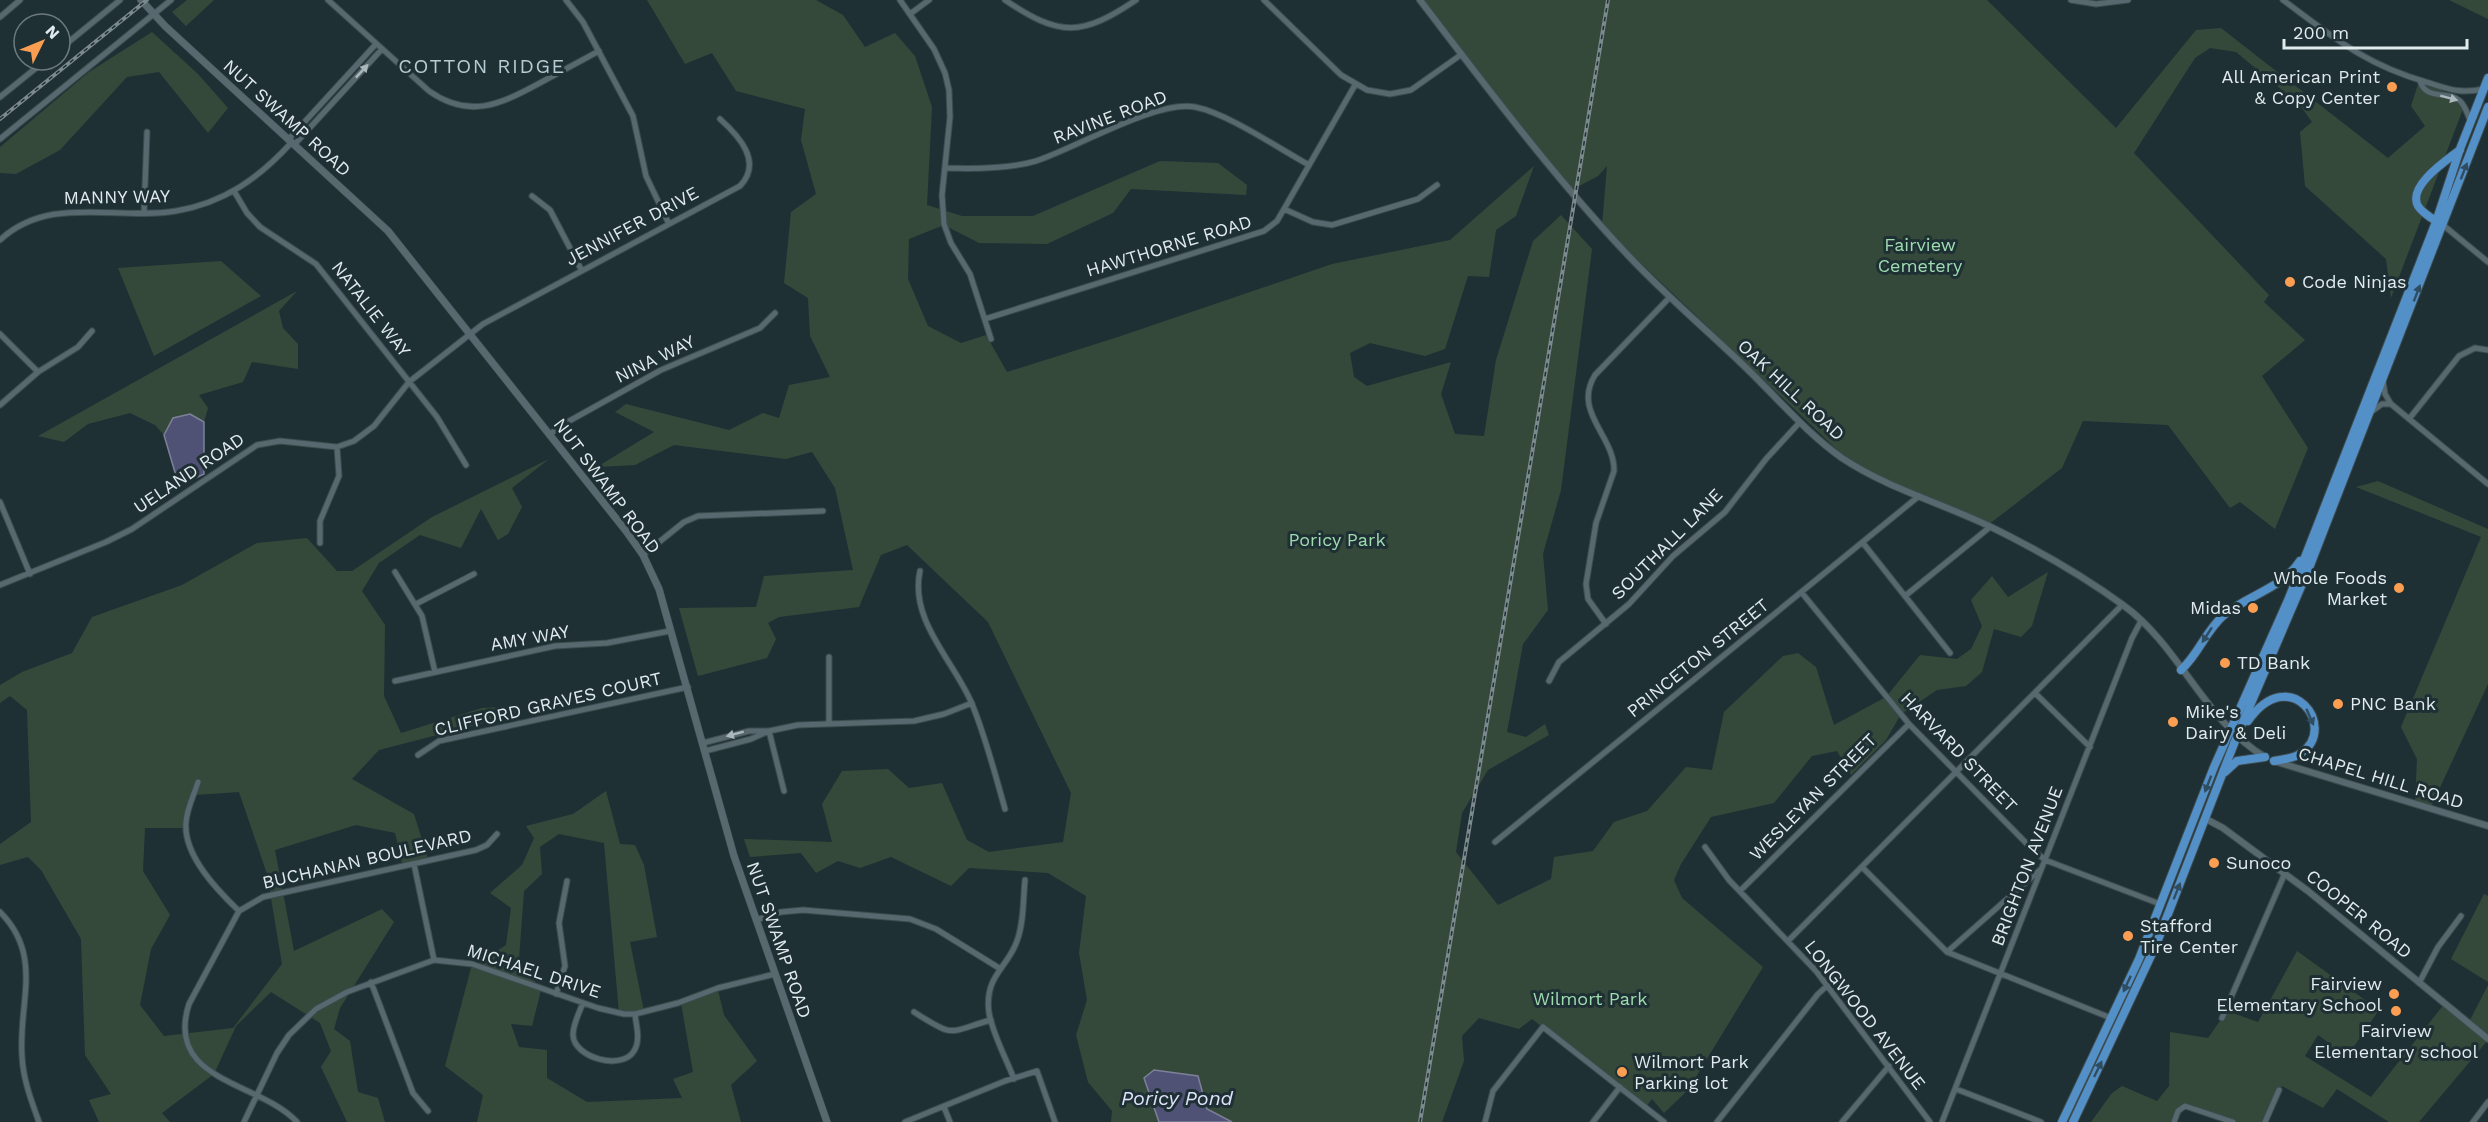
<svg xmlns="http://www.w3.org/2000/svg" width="2488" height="1122" font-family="'Work Sans',sans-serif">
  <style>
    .green { fill: #35493a; fill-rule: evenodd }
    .water { fill: #505275; stroke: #7c8099; stroke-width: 1.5 }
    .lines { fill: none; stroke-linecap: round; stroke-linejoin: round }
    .minor-casing { stroke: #3c4b4e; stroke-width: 7 }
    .tertiary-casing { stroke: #3c4b4e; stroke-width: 8 }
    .secondary-casing { stroke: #3c4b4e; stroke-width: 8 }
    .trunk-casing { stroke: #3c4b4e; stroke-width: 10 }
    .minor { stroke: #57696f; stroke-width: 5 }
    .tertiary { stroke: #57696f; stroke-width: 6 }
    .secondary { stroke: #57696f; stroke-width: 7 }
    .trunk { stroke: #5490c8; stroke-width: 8 }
    .rail-casing { stroke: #7c8a8e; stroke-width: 4 }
    .rail { stroke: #1f3035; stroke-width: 1.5; stroke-dasharray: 4.5; stroke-linecap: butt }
    .oneway { fill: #aab7bb }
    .oneway2 { fill: #2f4d61 }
    .poi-dot { fill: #fc9e52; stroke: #1f3035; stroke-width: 2 }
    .labels { text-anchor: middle; stroke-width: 6; stroke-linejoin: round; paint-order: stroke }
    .poi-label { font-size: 18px; fill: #e1ebee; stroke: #1f3035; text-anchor: start }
    .street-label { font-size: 18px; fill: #e1ebee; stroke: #1f3035 }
    .park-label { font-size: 18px; fill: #9fdcb0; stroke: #1f3035 }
    .neighbourhood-label { font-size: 20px; letter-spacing: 1.5px; fill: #b7ccd2; stroke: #1f3035 }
    .water-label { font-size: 20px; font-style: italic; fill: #e0e2fc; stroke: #1f3035 }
  </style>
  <rect width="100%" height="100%" fill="#1f3035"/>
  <path class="green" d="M187 0H214L186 26 172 12Z
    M647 0H816L843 15 865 47 895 33 915 56 932 107 927 205 962 216H1033L1160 161 1218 163 1247 185 1246 195 1131 189 1113 213 1047 244 979 243 944 225 909 239 908 279 928 326 961 343 986 335 1007 372 1118 337 1332 264 1450 240 1534 166 1516 216 1496 230 1489 277 1468 276 1445 349 1425 356 1370 343 1350 353 1354 377 1367 386 1451 362 1441 394 1455 434 1484 436 1496 360 1533 241 1561 215 1592 249 1561 490 1543 554 1548 610 1523 644 1507 732 1526 737 1545 724 1549 735 1488 770 1462 813 1456 852 1498 905 1551 879 1554 857 1593 851 1614 822 1647 811 1686 767 1712 770 1724 712 1783 656 1798 653 1816 667 1834 725 1886 697 1920 655 1957 659 1971 649 1982 626 1971 600 1992 576 2008 597 2048 572 2032 626 2021 637 1994 629 1982 672 1966 686 1937 690 1901 714 1886 740 1851 775 1837 751 1812 756 1774 803 1711 817 1681 864 1674 880 1682 898 1763 967 1688 1090 1664 1113 1652 1099 1646 1107 1532 1019 1519 1029 1479 1018 1462 1036 1464 1061 1442 1122H1232L1207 1109 1198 1076 1145 1078 1159 1122H1111L1112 1111 1088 1082 1076 1035 1087 1000 1079 953 1086 896 1048 873 969 868 951 886 891 857 860 868 838 861 816 873 801 853 750 857 744 839 832 842 822 804 842 771 888 769 909 788 942 783 967 840 989 852 1063 842 1071 793 988 622 907 545 881 555 859 607 779 617 768 623 776 639 767 658 698 676 679 608 756 607 764 576 853 570 835 488 812 452 786 459 674 445 635 465 597 467 654 432 615 412 626 404 729 430 763 413 779 418 789 385 830 377 810 336 808 298 784 283 791 212 816 194 801 140 805 109 736 91 712 53 685 64Z
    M1423 0H1987L2116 128 2196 30 2221 28 2388 158 2425 126 2411 106 2419 81 2451 94 2463 109 2391 298 2386 259 2305 186 2300 132 2312 122 2299 104 2236 52 2210 48 2195 58 2134 153 2269 295 2264 302 2305 340 2262 376 2308 448 2275 529 2240 502 2230 508 2168 425 2083 421 2062 468 1988 525 1852 464 1602 226 1607 166 1598 176 1570 191Z
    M2449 0H2488V19Z
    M152 32 198 74 228 108 208 133 159 72 127 77 60 150 16 174 0 173V147L89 72Z
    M221 261 261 296 154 356 118 268Z
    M297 291 279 311 283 328 298 344V369L252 362 243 382 199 395 208 408 204 422 190 414 173 418 164 435 155 425 130 413 88 424 64 442 38 436Z
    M549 459 512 488 522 507 508 534 498 540 481 509 461 548 420 535 379 563 362 591 385 625 384 696 401 733 482 708 521 706 515 715 379 750 352 779 414 814 429 862 403 868 395 833 356 825 275 850 294 951 382 909 394 922 340 1008 334 1029 350 1041 358 1092 378 1098 385 1122H347L321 1067 331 1051 320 1023 271 992 236 1026 214 1074 162 1113 170 1122H99L89 1100 111 1094 85 1055 81 939 41 870 28 857 0 865V844L31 822 27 710 10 696 0 703V685L22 672 72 653 92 617 182 585 257 543 307 538 337 571H352L432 517ZM239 792 267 874 282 964 233 1028 164 1036 140 1005 151 949 170 915 143 871 145 828H185L195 795Z
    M2378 481 2488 529V684L2431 807 2415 802 2417 759 2401 727 2481 537 2356 487Z
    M606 791 620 844 635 845 644 865 657 937 630 942 644 1011 619 1013 604 843 559 834 540 847 542 874 524 891 519 959 541 990 532 1026 511 1024 519 1047 547 1050V1078L587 1102 682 1098 673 1079 693 1072 681 1003 718 990 724 1015 757 1061 731 1085 741 1122H477L483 1095 445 1066 471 968 506 945 511 908 490 893 522 865 534 838 526 826 573 814Z
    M2484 894 2488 896V982L2451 959Z
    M2297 951 2379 1010 2344 1061 2326 1050 2329 1043 2318 1035 2305 1056 2371 1097 2445 1003 2469 1022 2488 985V1040L2419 1122H2389L2337 1089 2323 1108 2282 1086 2264 1122H2233L2187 1105 2175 1122H2091L2112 1093 2122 1086 2157 1101 2169 1086 2170 1032 2208 1038 2227 1011 2258 1022Z"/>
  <path class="water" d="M190 414 204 422V474L179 486 164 435 173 418Z
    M1154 1070 1198 1076 1207 1109 1232 1122H1159L1144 1078Z"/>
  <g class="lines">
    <defs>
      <path id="minor" d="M328 0 429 91C469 119 499 105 538 84 558 73 579 62 599 51
        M566 0 583 22 633 116 646 176 669 224
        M900 0 934 49 945 73 949 90 950 117 942 195 944 224 951 243 970 274 991 339
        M1005 0C1060 37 1081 37 1136 0
        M1264 0 1341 75 1367 90 1390 94 1411 90 1462 54
        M2071 0 2096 4 2128 0
        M2283 0C2333 37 2364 64 2426 82 2449 89 2459 94 2484 89
        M910 14 929 0
        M0 17 20 0
        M60 49 120 0
        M2420 81C2426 101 2448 90 2460 101 2466 107 2468 115 2471 123
        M0 97 46 60
        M0 139 171 0
        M288 140 376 44
        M294 145 382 49
        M945 168C973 169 1009 169 1036 161 1076 148 1156 100 1195 107 1227 113 1278 148 1309 165
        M234 191 247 213 260 227 316 264 437 417 466 465
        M532 196 550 210 581 269
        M1284 209 1313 222 1332 225 1418 199 1437 185
        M144 213 147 132
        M2443 225 2488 262
        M0 240C50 194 116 221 176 211 224 203 259 178 291 143
        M985 319 1264 231 1277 221 1284 209 1355 85
        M0 334 38 372
        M2383 381 2385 394 2391 404 2488 484
        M0 405 38 372 78 347 92 331
        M2371 412 2382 404H2391
        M2409 419 2459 356 2475 348 2488 350
        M549 435 562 425 661 370 760 328 775 313
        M0 502 30 574
        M320 543V521L339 476 337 447
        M1863 543 1950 653
        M643 555 684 522 698 516 823 511
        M920 571C909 621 955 662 972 704 986 738 995 774 1005 809
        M395 572 422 616 435 672
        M0 585 106 542 132 529 257 445 280 441 337 447 354 441 374 426 409 382 483 324 740 186C763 162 739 136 720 119
        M1802 593 1909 724 2032 849 2045 860 2160 904
        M1905 596 1990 527
        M416 604 474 574
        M1606 624 1588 599 1586 584 1596 523 1614 471C1615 436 1572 412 1595 375L1670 297
        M395 681 555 646 607 643 670 631
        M1549 681 1559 662 1629 604 1673 556 1725 512 1766 459 1800 422
        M2035 693 2090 747
        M829 723V657
        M769 731 784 791
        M703 743 749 731H769L798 725 914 721 944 714 972 703
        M705 751 751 739 769 731
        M418 755 439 741 688 687
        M198 782C194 795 187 808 186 822 183 855 217 890 239 911
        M1495 842 1919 496
        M1705 847 1729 880 1816 971 1930 1122
        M414 864 434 960
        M1862 867 1947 952 2111 1018
        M1740 891 1909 724
        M0 912C44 956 18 1003 22 1056 23 1079 31 1100 39 1122
        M756 920 781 912 803 910 910 919 936 929 999 968
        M1788 941 2122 605
        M1947 952 2041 869
        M371 982 413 1093 428 1111
        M2419 983 2438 947 2461 916
        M556 994 565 966 559 923 567 881
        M583 1003C579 1013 573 1024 573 1035 574 1058 622 1071 634 1051 641 1040 636 1025 635 1014
        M914 1012C956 1039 947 1032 991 1020
        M2222 1018 2285 873
        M1014 1079C1006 1058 993 1035 989 1013 984 976 1007 969 1017 941 1024 922 1023 900 1025 880
        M1956 1089 2041 1122
        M944 1107 950 1122
        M244 1122 277 1053 289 1035 316 1009 347 992 434 960 472 964 598 1008 624 1014H635L678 1003 718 988 775 974
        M297 1122C259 1081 164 1082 189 1004L239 911 263 897 476 850 487 845 497 834
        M905 1122 1005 1081 1037 1071 1055 1122
        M1485 1122 1493 1091 1543 1027 1664 1122
        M1593 1122 1620 1087
        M1717 1122 1818 994 1828 985
        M1842 1122 1889 1066
        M1942 1122 2132 638 2141 621
        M2174 1122 2178 1111 2185 1106 2233 1122
        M2265 1122 2279 1090
        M2473 1122 2488 1102"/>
      <path id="tertiary" d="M1420 0C1486 86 1550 172 1624 251 1661 291 1702 326 1741 363 1775 395 1805 432 1842 458 1887 488 1941 503 1989 526 2038 550 2079 573 2123 605 2180 646 2204 721 2265 757
        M2277 762 2488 826
        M2206 819 2223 828 2308 891 2488 1039"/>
      <path id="secondary" d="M141 0 165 26 388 231 626 531 643 555 659 589 734 856 827 1122"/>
      <path id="trunk" d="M2439 223C2433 219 2422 213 2418 206 2407 186 2447 160 2460 150
        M2181 670C2199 654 2206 630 2224 615 2248 595 2283 588 2300 561
        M2248 721C2290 661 2339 728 2301 753 2294 759 2283 759 2274 761
        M2225 772 2237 761 2265 757
        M2062 1122 2139 959 2214 767 2289 598 2436 222 2460 149 2488 78
        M2073 1122 2156 945 2237 736 2309 568 2488 107"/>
    </defs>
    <use href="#minor" class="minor-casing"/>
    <use href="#tertiary" class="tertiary-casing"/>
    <use href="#secondary" class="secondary-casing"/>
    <use href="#trunk" class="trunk-casing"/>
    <use href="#minor" class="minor"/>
    <use href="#tertiary" class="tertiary"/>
    <use href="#secondary" class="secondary"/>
    <use href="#trunk" class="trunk"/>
    <defs>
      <path id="rail" d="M0 119 147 0
        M1420 1122 1608 0"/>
    </defs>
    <use href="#rail" class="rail-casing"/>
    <use href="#rail" class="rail"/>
  </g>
  <defs><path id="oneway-solid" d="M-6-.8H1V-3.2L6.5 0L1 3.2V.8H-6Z" transform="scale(1.5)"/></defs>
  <g class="oneway">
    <use href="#oneway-solid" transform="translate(362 71) rotate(-47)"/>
    <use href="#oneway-solid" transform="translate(2449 98) rotate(15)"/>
    <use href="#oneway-solid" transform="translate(735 734) rotate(165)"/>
  </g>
  <g class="oneway2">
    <use href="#oneway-solid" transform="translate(2464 171) rotate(-69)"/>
    <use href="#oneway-solid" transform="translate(2417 293) rotate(-69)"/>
    <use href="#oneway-solid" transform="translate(2207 635) rotate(123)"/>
    <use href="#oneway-solid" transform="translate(2310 717) rotate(66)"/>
    <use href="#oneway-solid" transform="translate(2208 784) rotate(111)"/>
    <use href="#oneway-solid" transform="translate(2177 891) rotate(-68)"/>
    <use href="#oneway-solid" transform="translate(2127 984) rotate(115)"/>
    <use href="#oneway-solid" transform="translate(2098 1069) rotate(-64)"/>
  </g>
  <g class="poi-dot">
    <circle cx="2392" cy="87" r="6"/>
    <circle cx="2290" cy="282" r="6"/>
    <circle cx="2399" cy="588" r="6"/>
    <circle cx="2253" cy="608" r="6"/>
    <circle cx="2225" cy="663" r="6"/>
    <circle cx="2338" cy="704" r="6"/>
    <circle cx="2173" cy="722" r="6"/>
    <circle cx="2214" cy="863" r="6"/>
    <circle cx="2128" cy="936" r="6"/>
    <circle cx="2394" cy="994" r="6"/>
    <circle cx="2396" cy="1011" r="6"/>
    <circle cx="1622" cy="1072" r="6"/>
  </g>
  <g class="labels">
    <g class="poi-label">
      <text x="2380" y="83" text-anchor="end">All American Print<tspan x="2380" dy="21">&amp; Copy Center</tspan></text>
      <text x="2302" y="288">Code Ninjas</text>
      <text x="2387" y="584" text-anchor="end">Whole Foods<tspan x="2387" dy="21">Market</tspan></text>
      <text x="2241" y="614" text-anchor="end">Midas</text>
      <text x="2237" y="669">TD Bank</text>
      <text x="2350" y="710">PNC Bank</text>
      <text x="2185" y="718">Mike's<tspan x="2185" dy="21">Dairy &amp; Deli</tspan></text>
      <text x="2226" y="869">Sunoco</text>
      <text x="2140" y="932">Stafford<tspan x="2140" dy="21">Tire Center</tspan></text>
      <text x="2382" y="990" text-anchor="end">Fairview<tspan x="2382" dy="21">Elementary School</tspan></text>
      <text x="2396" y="1037" text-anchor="middle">Fairview<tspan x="2396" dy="21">Elementary school</tspan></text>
      <text x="1634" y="1068">Wilmort Park<tspan x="1634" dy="21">Parking lot</tspan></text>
    </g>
    <g class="street-label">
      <text transform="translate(1110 117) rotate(-21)" y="6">RAVINE ROAD</text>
      <text transform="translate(287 118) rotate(42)" y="6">NUT SWAMP ROAD</text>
      <text transform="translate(117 197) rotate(-1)" y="6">MANNY WAY</text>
      <text transform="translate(632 226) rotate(-28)" y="6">JENNIFER DRIVE</text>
      <text transform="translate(1169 246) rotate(-17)" y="6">HAWTHORNE ROAD</text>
      <text transform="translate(371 309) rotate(52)" y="6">NATALIE WAY</text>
      <text transform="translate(655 359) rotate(-26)" y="6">NINA WAY</text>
      <text transform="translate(1791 390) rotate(43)" y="6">OAK HILL ROAD</text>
      <text transform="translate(189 473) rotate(-34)" y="6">UELAND ROAD</text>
      <text transform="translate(607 486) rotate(53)" y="6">NUT SWAMP ROAD</text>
      <text transform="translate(1667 544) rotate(-45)" y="6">SOUTHALL LANE</text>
      <text transform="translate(530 638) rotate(-10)" y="6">AMY WAY</text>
      <text transform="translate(1698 658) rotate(-39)" y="6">PRINCETON STREET</text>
      <text transform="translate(548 704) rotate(-13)" y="6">CLIFFORD GRAVES COURT</text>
      <text transform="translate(1959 752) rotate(46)" y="6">HARVARD STREET</text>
      <text transform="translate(2381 778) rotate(17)" y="6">CHAPEL HILL ROAD</text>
      <text transform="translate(1813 797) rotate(-45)" y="6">WESLEYAN STREET</text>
      <text transform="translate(367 859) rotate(-13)" y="6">BUCHANAN BOULEVARD</text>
      <text transform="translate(2027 866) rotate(-69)" y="6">BRIGHTON AVENUE</text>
      <text transform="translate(2359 914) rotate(39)" y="6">COOPER ROAD</text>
      <text transform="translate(779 940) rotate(71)" y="6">NUT SWAMP ROAD</text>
      <text transform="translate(534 971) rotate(18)" y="6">MICHAEL DRIVE</text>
      <text transform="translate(1865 1015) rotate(52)" y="6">LONGWOOD AVENUE</text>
    </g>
    <g class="park-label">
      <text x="1920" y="251">Fairview<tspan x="1920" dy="21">Cemetery</tspan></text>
      <text x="1337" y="546">Poricy Park</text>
      <text x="1590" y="1005">Wilmort Park</text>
    </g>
    <g class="neighbourhood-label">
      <text x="482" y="73">COTTON RIDGE</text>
    </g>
    <g class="water-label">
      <text x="1177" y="1105">Poricy Pond</text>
    </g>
  </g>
  <g transform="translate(42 42) rotate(47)"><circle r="28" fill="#1f3035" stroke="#6d7b7f" stroke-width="1.5"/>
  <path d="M0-4.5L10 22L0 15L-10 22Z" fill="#fc9e52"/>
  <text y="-9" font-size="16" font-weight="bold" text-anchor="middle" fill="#e1ebee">N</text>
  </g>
  <path d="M2284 39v9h183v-9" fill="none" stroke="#e1ebee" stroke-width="3"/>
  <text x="2293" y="39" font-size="18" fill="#e1ebee" stroke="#1f3035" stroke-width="4.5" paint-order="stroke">200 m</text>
</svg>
